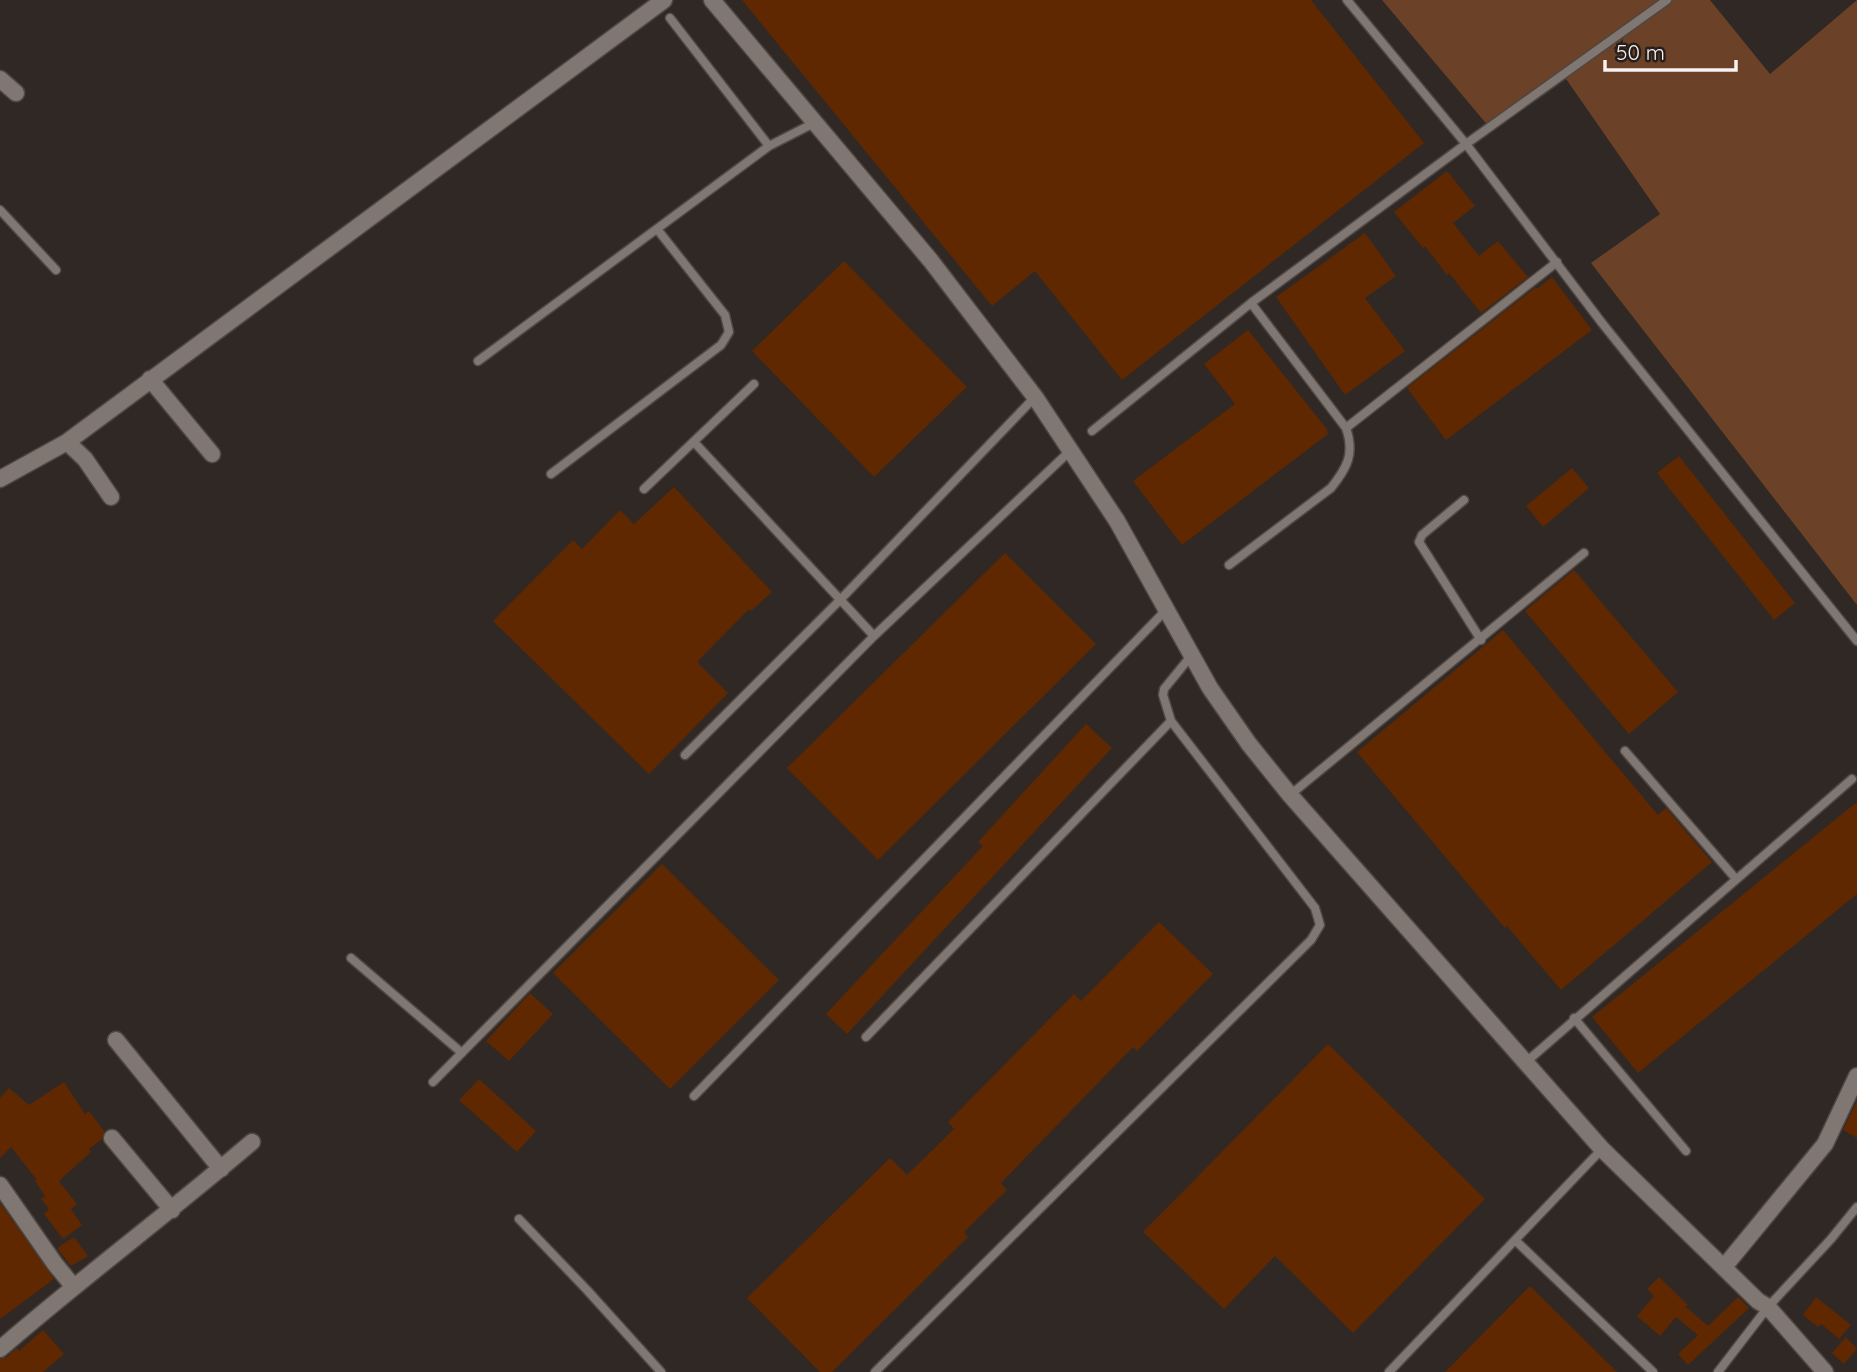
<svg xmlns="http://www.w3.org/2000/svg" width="1857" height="1372" font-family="Quicksand,sans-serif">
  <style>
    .green { fill: #6b4128 }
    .building { fill: #5f2800 }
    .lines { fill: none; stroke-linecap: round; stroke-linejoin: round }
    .lane-casing { stroke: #4e4743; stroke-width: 11 }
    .street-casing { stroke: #4e4743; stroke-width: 19 }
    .lane { stroke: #807772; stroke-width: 8 }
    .street { stroke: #807772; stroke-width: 16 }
  </style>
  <rect width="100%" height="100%" fill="#302824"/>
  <path class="green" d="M1382 0H1710L1770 74 1857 0V605L1591 263 1660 214 1564 76 1490 128Z"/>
  <path class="building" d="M742 0H1311L1424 143 1122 380 1035 271 992 306Z
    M1447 171 1475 206 1453 223 1479 256 1498 241 1528 277 1481 313 1449 273 1447 275 1425 246 1423 248 1394 212Z
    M1365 233 1396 276 1365 298 1405 351 1345 395 1276 297Z
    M844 261 967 387 874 477 752 351Z
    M1552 277 1592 330 1446 440 1407 388 1536 287 1537 289Z
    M1248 330 1326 428 1328 434 1182 545 1133 481 1235 404 1204 364Z
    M1679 456 1795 603 1774 620 1657 473Z
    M1572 468 1589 488 1543 527 1526 506Z
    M674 487 772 592 751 611 749 609 697 662 728 693 649 774 493 621 573 540 582 549 620 510 634 524Z
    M1005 553 1096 644 878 860 787 768Z
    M1574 570 1678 692 1629 734 1525 611Z
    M1503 630 1658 815 1666 808 1712 862 1561 990 1507 926 1505 928 1357 752Z
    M1086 724 1112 748 847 1034 826 1014 983 846 978 842Z
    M1857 802V894L1638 1073 1592 1017Z
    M662 864 779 980 670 1089 553 973Z
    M1159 922 1213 974 1137 1051 1133 1047 1001 1183 1007 1190 964 1232 968 1237 832 1372H820L747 1298 890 1158 907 1175 954 1129 948 1122 1074 994 1081 1001Z
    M530 993 553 1014 509 1061 486 1041Z
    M1328 1044 1485 1199 1353 1333 1275 1256 1224 1309 1143 1232Z
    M479 1079 536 1131 517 1152 459 1100Z
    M64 1082 85 1114 89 1111 104 1131 102 1139 89 1149 91 1152 59 1181 77 1204 71 1209 82 1225 63 1239 44 1214 49 1209 41 1199 45 1196 35 1181 37 1180 11 1147 0 1158V1098L9 1088 29 1105Z
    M1857 1101V1138L1843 1130Z
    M0 1203 54 1279 0 1319Z
    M74 1237 88 1256 71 1266 57 1248Z
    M1659 1277 1688 1305 1686 1307 1708 1326 1738 1297 1749 1308 1688 1365 1678 1354 1698 1335 1676 1317 1660 1336 1637 1316 1654 1296 1647 1289Z
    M1530 1286 1617 1372H1445Z
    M1816 1297 1851 1325 1839 1339 1821 1324 1818 1327 1803 1315Z
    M43 1330 64 1354 43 1372H0V1359L7 1357 17 1348 19 1351Z
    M1846 1337 1857 1349 1844 1364 1832 1353Z"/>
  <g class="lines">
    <defs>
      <path id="lane" d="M1347 0 1466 144 1602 323 1857 641
        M670 18 769 146
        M0 210 56 270
        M1251 303 1346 428 1557 262
        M478 361 769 146 814 123
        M1092 431 1251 303 1466 144 1667 0
        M694 442 874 636
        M551 474 721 345 729 332 725 315 657 229
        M644 489 754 384
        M1464 500 1422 535 1419 542 1481 640
        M1229 565 1331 488C1347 468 1355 454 1346 428
        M1625 751 1736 879
        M685 755 840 600 1035 397
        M1290 795 1584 553
        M351 958 462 1053
        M1574 1018 1686 1151
        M866 1037 1171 721
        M1525 1063 1852 779
        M433 1082 874 636 1071 450
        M694 1096 1167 609
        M519 1219 587 1290 661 1372
        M1516 1241 1653 1372
        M875 1372 1311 940 1320 925 1315 908 1171 721 1163 695 1164 689 1191 656
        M1389 1372 1602 1149
        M1718 1372 1768 1307 1831 1239 1857 1207"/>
      <path id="street" d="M712 0 931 261 1035 397 1117 521 1210 688 1249 744 1290 795 1602 1149 1758 1301 1768 1307 1825 1372
        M0 79 16 93
        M150 379 212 454
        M67 442 664 0
        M0 479 67 442 85 459 111 497
        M116 1040 221 1169
        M112 1138 172 1210
        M0 1185 55 1264 73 1286
        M1724 1267 1825 1144 1857 1076
        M0 1349C82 1278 169 1213 252 1142"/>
    </defs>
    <use href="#lane" class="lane-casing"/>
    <use href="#street" class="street-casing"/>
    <use href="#lane" class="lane"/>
    <use href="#street" class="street"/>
  </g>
  <path d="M1605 60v10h131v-10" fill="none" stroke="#f8f2f0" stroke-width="3.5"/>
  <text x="1616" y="60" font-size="21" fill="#f8f2f0" stroke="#261f1b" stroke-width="5" paint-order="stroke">50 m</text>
</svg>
